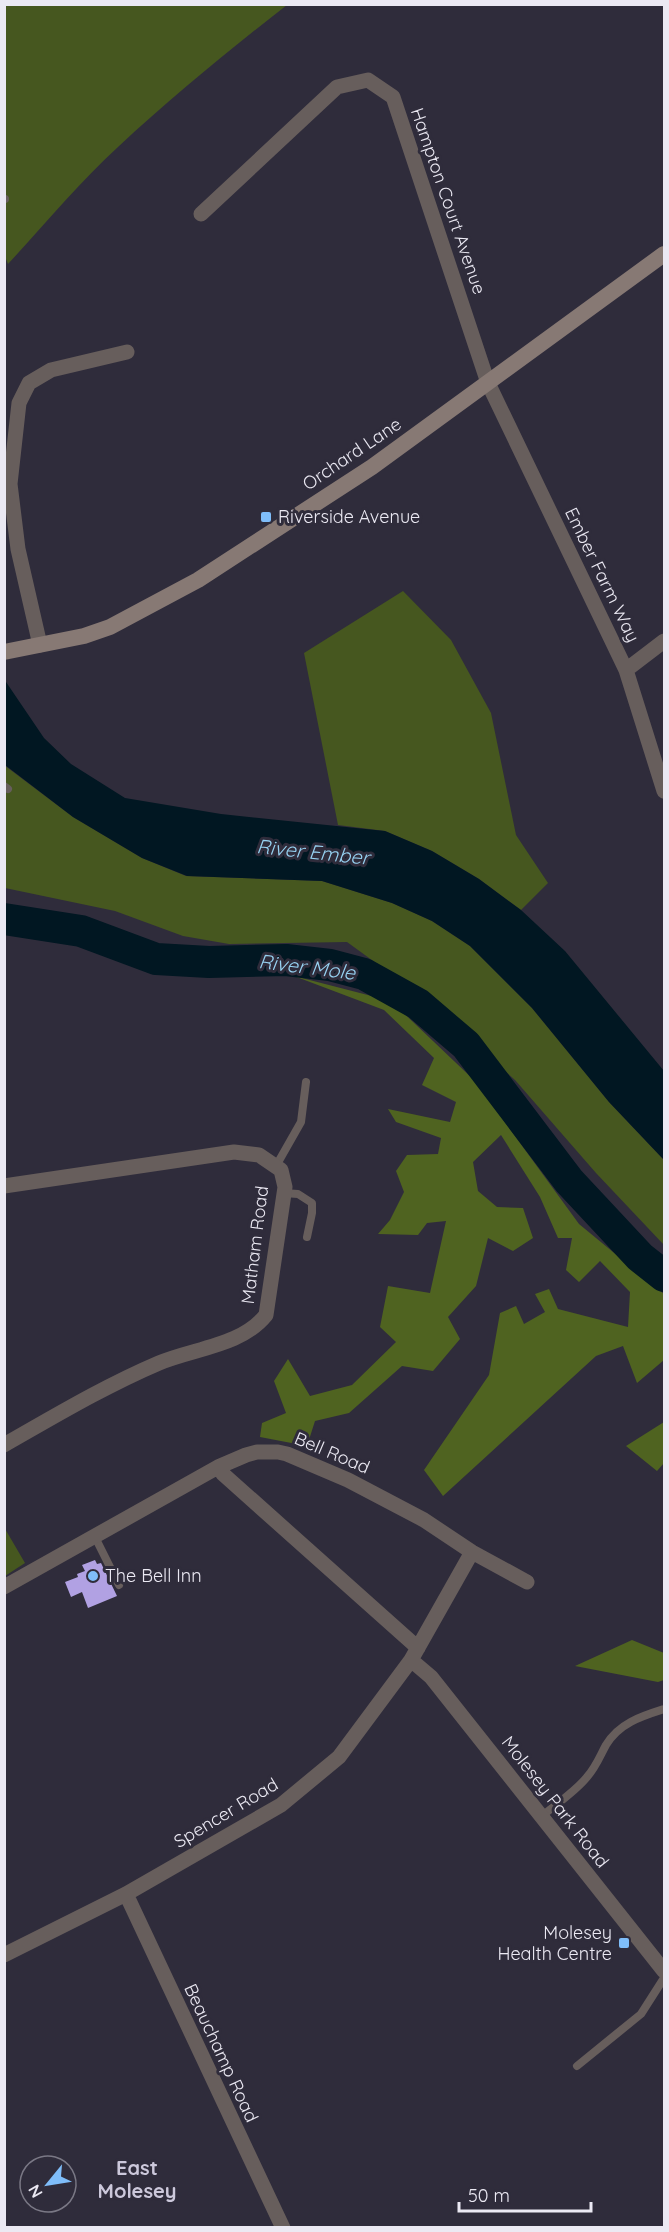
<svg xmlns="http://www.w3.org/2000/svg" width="669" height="2232" font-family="Quicksand,sans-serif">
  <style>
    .green { fill: #46571f }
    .forest { fill: #4f6320 }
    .water { fill: #011722 }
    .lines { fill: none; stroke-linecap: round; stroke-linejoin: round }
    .river { stroke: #011722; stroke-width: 32 }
    .building { fill: #b1a1e3 }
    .service { stroke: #675e5c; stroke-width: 8 }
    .minor { stroke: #675e5c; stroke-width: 15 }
    .secondary { stroke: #877974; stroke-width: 16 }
    .poi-dot { fill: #7fbdf9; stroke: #2f2c3b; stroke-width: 2 }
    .labels { text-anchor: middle; stroke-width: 6; stroke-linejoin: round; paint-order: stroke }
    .street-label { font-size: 18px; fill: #ebe9f3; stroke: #2f2c3b }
    .poi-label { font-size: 18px; fill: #ebe9f3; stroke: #2f2c3b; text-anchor: start }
    .water-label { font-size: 20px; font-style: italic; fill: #97d2f2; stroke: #2f2c3b }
    .neighbourhood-label { font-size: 20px; font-weight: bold; fill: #ccc8db; stroke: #2f2c3b }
  </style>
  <rect width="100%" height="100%" fill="#2f2c3b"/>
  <path class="green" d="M4 5H287C229 50 172 97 118 147 79 183 44 225 8 264L4 254Z
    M403 591 451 640 491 713 516 835 548 883 521 910 479 879 432 851 385 831 338 825 304 653Z
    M4 765 73 817 142 858 186 876 322 881 392 903 432 921 470 946 532 1008 609 1102 664 1160V1245L596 1173 515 1080 427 1000 347 942 229 944 183 936 115 911 5 888Z
    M4 1527 25 1563 5 1576H4Z"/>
  <path class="forest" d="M294 976 391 1001 475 1081 579 1224 664 1294V1360L637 1383 623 1346 596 1356 443 1496 424 1470 489 1375 500 1313 516 1306 524 1324 545 1312 535 1294 549 1289 558 1309 628 1327 630 1292 600 1261 579 1282 566 1270 572 1238H558L540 1197 501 1135 473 1162 478 1191 497 1207 523 1208 533 1238 513 1251 488 1238 476 1286 448 1317 460 1339 433 1371 402 1366 349 1413 315 1421 307 1446 260 1437 262 1423 286 1413 274 1381 288 1359 310 1396 352 1385 396 1342 380 1327 388 1286 430 1293 446 1221 427 1223 418 1235 378 1234 390 1220 404 1192 396 1171 407 1155 438 1154 441 1138 396 1122 388 1109 450 1122 456 1102 422 1085 434 1058 384 1010Z
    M664 1422V1463L657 1471 626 1446Z
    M632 1640 664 1653V1680L658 1682 575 1666Z"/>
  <path class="water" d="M4 679 44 738 71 764 125 798 221 814 385 831 432 851 479 879 521 910 565 951 664 1071V1160L609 1102 532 1008 470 946 432 921 392 903 322 881 187 876 142 858 73 817 5 765Z"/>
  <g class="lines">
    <path class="river" d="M4 919 81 931 156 959 209 962 286 960 330 965 364 974 418 1004 466 1045 569 1181 640 1257 664 1276"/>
  </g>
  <path class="building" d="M95 1560 97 1564 101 1563 117 1596 88 1608 82 1592 71 1597 65 1582 78 1577 77 1574 85 1571 82 1565Z"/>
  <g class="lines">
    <path class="service" d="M4 199H5
      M4 786 8 789
      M276 1166 301 1122 306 1082
      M284 1193 298 1194 312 1203V1213L307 1237
      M94 1535 119 1585
      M541 1817C556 1804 575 1792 587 1777 596 1767 600 1756 606 1745 619 1723 642 1716 664 1709
      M577 2066 641 2014 664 1978"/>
    <path class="minor" d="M201 214 337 87 368 80 393 97 488 383 626 670 664 791
      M40 645 18 549 10 484 19 403 29 383 51 370 127 352
      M626 670 664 641
      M4 1186 234 1152 259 1155 281 1170 285 1187 266 1315C241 1346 195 1348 159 1363 105 1386 55 1416 4 1445
      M218 1467 223 1474 418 1648
      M4 1587 218 1467 246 1455 257 1452H278L287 1454 348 1480 424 1520 472 1552 527 1582
      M411 1660 431 1677 664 1971
      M126 1894 283 2228
      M4 1955 126 1894 281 1805 339 1757 411 1660 472 1552"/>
    <path class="secondary" d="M4 652 84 636 110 627 198 580 372 467 664 254"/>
  </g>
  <g class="poi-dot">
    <rect x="260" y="511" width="12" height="12" rx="3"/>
    <circle cx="93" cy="1576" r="6"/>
    <rect x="618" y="1937" width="12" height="12" rx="3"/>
  </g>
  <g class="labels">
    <g class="street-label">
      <text transform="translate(448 201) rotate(71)" y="6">Hampton Court Avenue</text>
      <text transform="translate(352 454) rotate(-34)" y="6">Orchard Lane</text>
      <text transform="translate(602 575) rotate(64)" y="6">Ember Farm Way</text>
      <text transform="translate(255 1245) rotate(-83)" y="6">Matham Road</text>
      <text transform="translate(332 1453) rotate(23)" y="6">Bell Road</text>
      <text transform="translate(555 1802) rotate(52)" y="6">Molesey Park Road</text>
      <text transform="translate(226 1813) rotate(-31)" y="6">Spencer Road</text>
      <text transform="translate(221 2053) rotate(65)" y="6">Beauchamp Road</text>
    </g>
    <g class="poi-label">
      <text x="278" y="523">Riverside Avenue</text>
      <text x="105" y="1582">The Bell Inn</text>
      <text x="612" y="1939" text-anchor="end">Molesey<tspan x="612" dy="21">Health Centre</tspan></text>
    </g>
    <g class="water-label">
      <text transform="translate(313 852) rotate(6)" y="7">River Ember</text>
      <text transform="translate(307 967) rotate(7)" y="7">River Mole</text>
    </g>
    <g class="neighbourhood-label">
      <text x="137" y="2175">East<tspan x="137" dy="23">Molesey</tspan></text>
    </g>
  </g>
  <rect width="669" height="2232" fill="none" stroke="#ebe9f3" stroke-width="12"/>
  <g transform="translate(48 2184) rotate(240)"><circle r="28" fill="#2f2c3b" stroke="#7a7885" stroke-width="1.5"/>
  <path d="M0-4.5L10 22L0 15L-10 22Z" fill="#7fbdf9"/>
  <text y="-9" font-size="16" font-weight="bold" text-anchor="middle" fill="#ebe9f3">N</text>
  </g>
  <path d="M459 2202v9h132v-9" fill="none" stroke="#ebe9f3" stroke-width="3"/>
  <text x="468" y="2202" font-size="18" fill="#ebe9f3" stroke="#2f2c3b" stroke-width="4.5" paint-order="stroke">50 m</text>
</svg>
